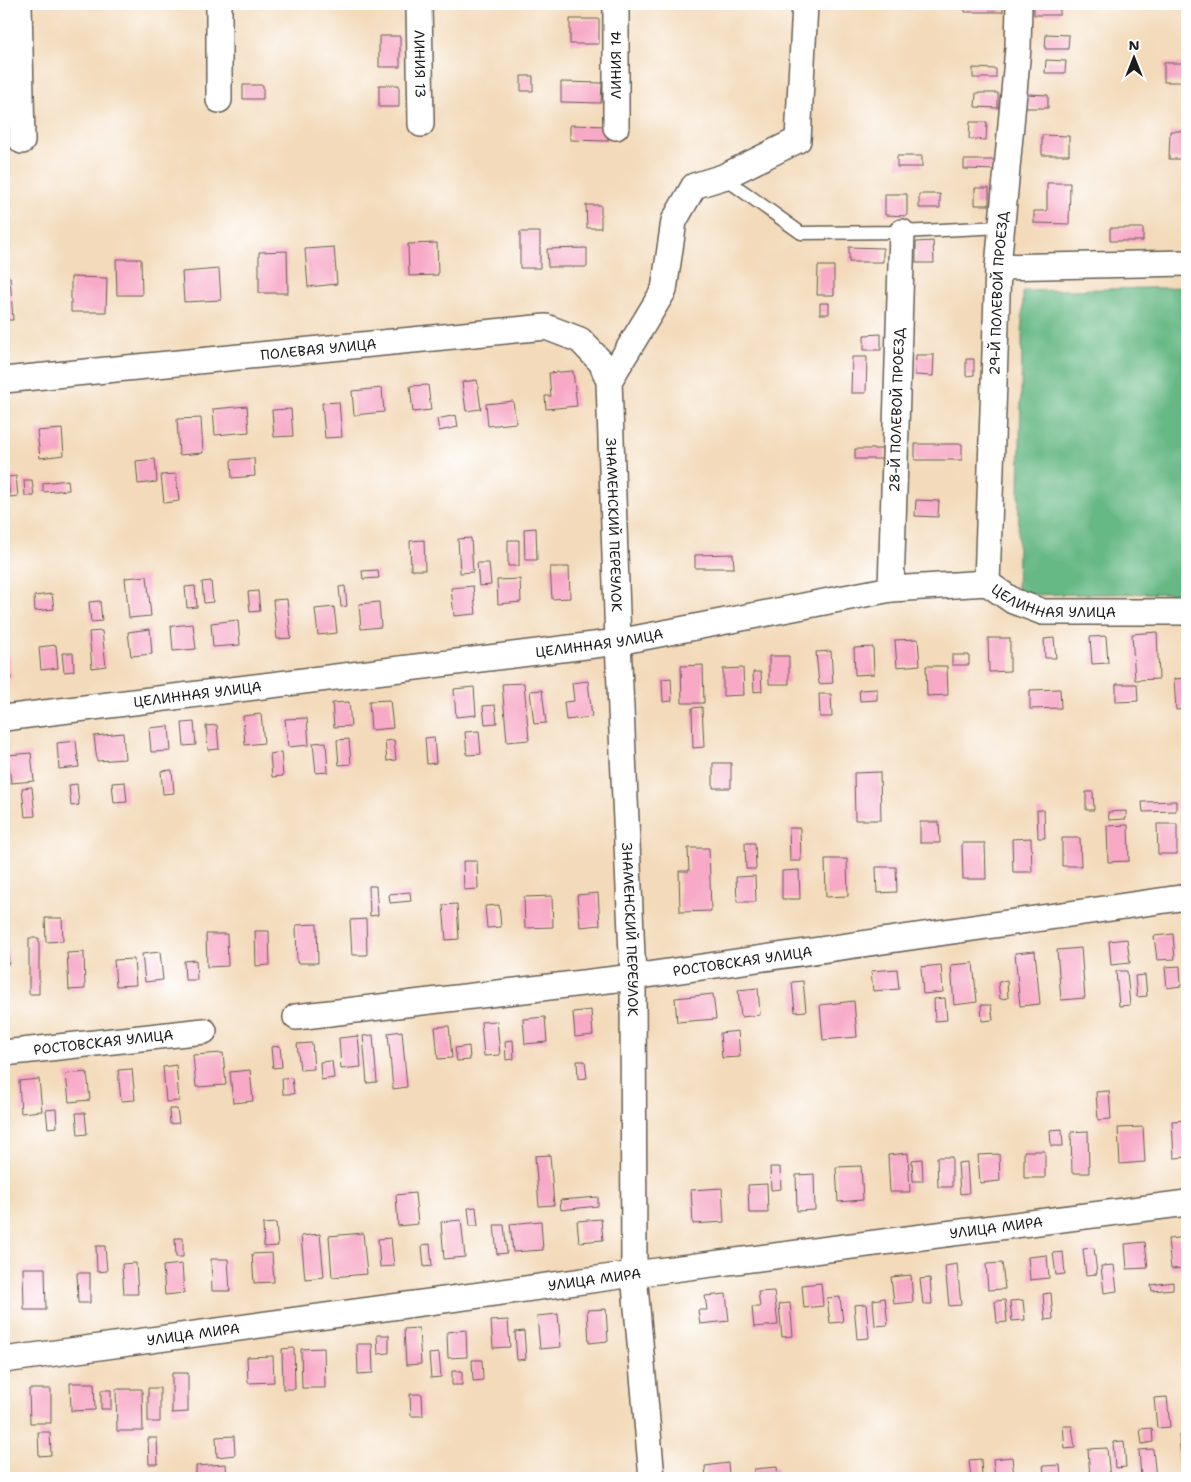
<svg xmlns="http://www.w3.org/2000/svg" width="1191" height="1482" font-family="'Shantell Sans',sans-serif">
  <style>
    .forest { fill: #66b884; stroke: #416a50 }
    .building { fill: #f7a9c6 }
    .lines { fill: none; stroke-linecap: round; stroke-linejoin: round }
    .service-casing { stroke: #675e53; stroke-width: 15 }
    .minor-casing { stroke: #675e53; stroke-width: 28 }
    .service { stroke: #fff; stroke-width: 12 }
    .minor { stroke: #fff; stroke-width: 25 }
    .labels { text-anchor: middle; stroke-width: 5; stroke-linejoin: round; paint-order: stroke }
    .street-label { font-size: 14px; fill: #1c1c1c; stroke: #fff }
  </style>
  <rect width="100%" height="100%" fill="#fff"/>
  <filter id="ink" filterUnits="userSpaceOnUse"><feTurbulence type="fractalNoise" baseFrequency=".02" numOctaves="2"/><feDisplacementMap in="SourceGraphic" scale="10" xChannelSelector="R" yChannelSelector="G"/><feConvolveMatrix kernelMatrix="1 2 1 2 8 2 1 2 1" color-interpolation-filters="sRGB"/></filter>
  <filter id="wash" filterUnits="userSpaceOnUse"><feTurbulence type="fractalNoise" baseFrequency=".0096" numOctaves="4" result="noise"/><feDisplacementMap in="SourceGraphic" scale="20" xChannelSelector="R" yChannelSelector="G"/><feGaussianBlur stdDeviation="1.12" result="paint"/><feColorMatrix in="noise" values="0 0 0 0 0 0 0 0 0 0 0 0 0 0 0 0 0 1.4 0 .05"/><feComposite in="paint" operator="in"/></filter>
  <g filter="url(#wash)">
    <rect width="100%" height="100%" fill="#f3daba"/>
    <path class="forest" d="M1187 287V593L1017 595 1023 291Z"/>
    <g id="blocks">
      <path class="building" d="M965 4H1003V12H965Z
        M1034 4H1060V15H1034Z
        M570 19H599V44H570Z
        M1046 34 1069 35 1068 49H1045Z
        M379 36H400V67H379Z
        M1046 60 1066 61 1065 73H1045Z
        M1164 63H1184L1183 82H1164Z
        M973 68 996 69V78H973Z
        M521 76H533V91H521Z
        M561 82 602 83 601 103 561 102Z
        M243 85H263V99H243Z
        M379 85H399V107H379Z
        M976 93H998V108L975 107Z
        M1026 94 1048 95V108H1026Z
        M970 122H987L986 140 969 139Z
        M570 125 608 126V141L570 140Z
        M1170 131H1184V159H1169Z
        M1042 135 1069 136V155H1042Z
        M897 156H922V167H897Z
        M964 160H998V170L964 169Z
        M1047 183H1070L1069 224 1034 223V211H1047Z
        M975 188H989V205H975Z
        M885 194H907V216L885 215Z
        M919 194H940V208H919Z
        M586 205H601V228H587Z
        M1110 228H1143V241H1110Z
        M520 232H540V268H520Z
        M933 241 934 263H916V242Z
        M437 243 438 275 409 276 408 244Z
        M334 247 337 284 308 287 305 249Z
        M849 247 883 248V262H849Z
        M587 248V267H548L547 249Z
        M287 251 288 293H259V252Z
        M116 259H141L142 295H117Z
        M818 266H834V295H817Z
        M219 269 221 300 184 302 182 272Z
        M4 277H10L13 320H4Z
        M71 277 107 278 106 312H71Z
        M820 303H829V314H820Z
        M881 334V350H864V335Z
        M916 355H934L933 376 915 375Z
        M852 357H867L866 393H851Z
        M966 359H974V375L966 376Z
        M573 371 577 406 546 409 545 396H551L549 373Z
        M477 380 481 409 466 411 462 382Z
        M428 385 431 410 413 412 410 386Z
        M382 388 384 412 354 415 352 391Z
        M513 401 516 423 488 426 486 404Z
        M339 402 342 437 325 438 322 403Z
        M247 406 249 432 215 435 213 409Z
        M291 409 293 436 274 437 272 410Z
        M456 415 458 427 439 431 437 419Z
        M201 418 203 453 179 455 177 419Z
        M62 429 64 455 40 458 37 431Z
        M915 444H962V460H915Z
        M855 449H885V459H855Z
        M254 458 255 476 232 478 231 460Z
        M155 459 157 482 138 484 136 461Z
        M176 474 179 501 164 503 161 475Z
        M16 476 18 496 10 497 8 477Z
        M24 480H32L34 496H25Z
        M68 480 69 490 43 492V483Z
        M916 500 939 501 938 517 915 516Z
        M536 528 537 560H525L524 529Z
        M471 538 473 572 460 573 458 539Z
        M424 540 425 570H411L410 541Z
        M508 540H519V566H508Z
        M733 554 734 568H695V555Z
        M477 563H489L491 585 479 586Z
        M550 567H569L570 598 552 599Z
        M378 570 379 578 363 579 362 571Z
        M147 576 151 616 129 618 125 578Z
        M520 579 521 602 498 604 497 580Z
        M211 581 213 602 204 603 202 582Z
        M195 586 197 607 187 608 185 587Z
        M345 586 347 606 341 607 339 587Z
        M473 586 476 614 454 616 451 588Z
        M258 591 260 611 250 612 248 592Z
        M52 594 54 609 35 611 34 596Z
        M287 599 291 638 277 639 273 600Z
        M100 601 102 621 91 622 89 602Z
        M379 602 381 627 361 629 359 604Z
        M334 607 337 633 318 635 315 609Z
        M238 620 240 645 213 647 211 623Z
        M193 624 196 649 173 651 171 626Z
        M150 629 152 654 131 656 128 632Z
        M102 631 106 666 92 668 89 632Z
        M1157 632 1159 679 1135 680 1132 634Z
        M1106 636 1108 663 1092 664 1090 637Z
        M988 638H1010V671L989 672Z
        M1054 638 1056 658H1045L1044 639Z
        M918 639 920 665 897 667 895 640Z
        M56 645 58 668 41 670 39 647Z
        M4 646H8L11 679 4 680Z
        M873 647 874 674 855 675 854 648Z
        M831 651 833 683 819 684 816 652Z
        M62 653H73L74 671 64 672Z
        M952 655H969V665H952Z
        M769 656H789V684H769Z
        M703 665 704 703H682L681 666Z
        M926 666H947L948 695 927 696Z
        M743 668 744 695 723 696V669Z
        M753 672H761L762 691 754 692Z
        M671 678 672 701 663 702 662 679Z
        M1186 678 1187 709 1176 710 1174 679Z
        M588 681 592 717 566 720 564 702 574 701 572 683Z
        M524 683 529 740 507 742 502 684Z
        M1116 684H1137L1138 701 1116 702Z
        M474 687 476 715 456 717 454 689Z
        M877 689V700L860 701 859 690Z
        M1060 689 1061 708 1030 709V690Z
        M542 690 546 723 534 724 530 691Z
        M819 694H831L832 717H820Z
        M390 700 393 728 371 730 369 701Z
        M349 702 351 726 334 727 332 703Z
        M495 705 497 723 485 724 483 706Z
        M702 707 704 747 693 748 692 708Z
        M261 714 264 743 245 745 243 716Z
        M307 718 309 745 288 747 285 719Z
        M194 722 196 745 184 746 182 723Z
        M217 725 219 749 208 750 206 726Z
        M169 726 171 751 151 752 149 728Z
        M479 731 481 754 467 755 465 732Z
        M123 733 125 759 97 761 94 736Z
        M434 737 436 763 427 764 425 738Z
        M349 739 351 764 339 765 337 740Z
        M394 740 396 760 387 761 385 741Z
        M76 741 79 767 59 769 57 743Z
        M326 742 328 772 316 773 313 743Z
        M281 752 283 776 272 777 270 754Z
        M31 753 34 781 11 783 8 755Z
        M713 763H731V788H713Z
        M172 770 174 793 163 794 161 771Z
        M880 772 881 820H855L854 773Z
        M125 782 127 802 114 803 112 783Z
        M77 784 79 805 71 806 69 785Z
        M32 787 35 816 25 817 22 788Z
        M1086 792H1093L1094 810H1086Z
        M1176 801V811L1143 812 1142 802Z
        M1037 810H1044L1045 838H1038Z
        M1126 811V819L1109 820 1108 812Z
        M1183 814H1187V851H1184Z
        M920 822H939L940 843H920Z
        M1157 824H1177V854H1158Z
        M1128 825 1129 861 1108 862 1107 826Z
        M789 828H800L801 861H790Z
        M1031 838 1032 872H1013L1012 839Z
        M1062 838H1080L1081 866H1062Z
        M745 843H755L756 869H746Z
        M962 843H985L986 879H963Z
        M688 848H709L711 911 680 912 679 871H689Z
        M825 859H847L848 896 826 897Z
        M463 861H477L478 889 464 890Z
        M876 867H896L897 892 877 893Z
        M799 870 800 899H782V871Z
        M755 876 756 902H737L736 877Z
        M369 886H376L378 915 370 916Z
        M410 892 411 901 390 903 389 894Z
        M598 893 600 925 580 927 577 895Z
        M552 896 553 927 525 928 524 897Z
        M457 904 459 939 446 940 443 905Z
        M499 905 501 927 487 928 485 906Z
        M45 918H62L63 941 46 942Z
        M366 919 367 955H352L350 920Z
        M317 924 318 963H297L296 925Z
        M255 931H269L270 965 256 966Z
        M206 934H227L228 966 207 967Z
        M1173 934 1175 959 1157 960 1154 936Z
        M29 938H39V994H29Z
        M1127 939 1130 963 1111 965 1109 941Z
        M4 945H7L9 964H4Z
        M1081 948 1085 998 1061 1000 1057 950Z
        M1035 951 1040 1004 1020 1006 1015 953Z
        M84 952 85 989 69 990 67 953Z
        M160 952 163 980 145 982 142 954Z
        M134 959 136 985 116 986 114 960Z
        M196 960 197 980H185L184 961Z
        M973 963 977 1002 954 1005 951 965Z
        M941 965 943 992 923 994 921 967Z
        M1180 966 1181 986 1167 988 1165 967Z
        M897 969 899 989 873 991 871 971Z
        M1116 971H1127L1130 1005 1119 1006Z
        M1145 975 1147 996 1137 997 1135 976Z
        M803 981 806 1011 795 1012 792 982Z
        M1007 981 1008 998 1000 999 998 982Z
        M758 988 760 1015 741 1017 738 990Z
        M713 994 716 1019 677 1022 675 998Z
        M945 998 947 1020 935 1021 934 999Z
        M854 1001 857 1037 823 1040 820 1005Z
        M981 1005H991L993 1020 982 1021Z
        M591 1010 593 1035 575 1037 573 1012Z
        M545 1017 547 1042 525 1044 523 1019Z
        M497 1021 500 1055 484 1056 481 1022Z
        M449 1026 452 1058 438 1059 435 1027Z
        M402 1031 407 1087 393 1089 388 1033Z
        M738 1031 740 1057 722 1058 720 1033Z
        M373 1035 377 1082 367 1083 363 1036Z
        M358 1036 361 1067 341 1069 339 1038Z
        M513 1040 514 1059 506 1060 505 1041Z
        M312 1043 314 1069 300 1070 297 1044Z
        M280 1046 282 1067 273 1068 271 1047Z
        M469 1046 470 1060 457 1061 455 1048Z
        M223 1053 226 1085 196 1087 193 1055Z
        M332 1061 334 1078 321 1080 320 1062Z
        M577 1061H585L587 1078 578 1079Z
        M176 1065 179 1101 166 1102 163 1067Z
        M132 1069 135 1100 121 1101 118 1070Z
        M250 1070 253 1101 233 1103 230 1072Z
        M87 1072 90 1100 69 1102 66 1074Z
        M292 1078 294 1094H283L282 1079Z
        M39 1079 42 1111 21 1113 19 1081Z
        M1109 1091 1111 1119 1098 1120 1096 1092Z
        M56 1109 57 1127 48 1128 46 1110Z
        M169 1109H177L179 1123 170 1124Z
        M76 1113H85L87 1134 78 1135Z
        M1187 1120V1157L1174 1158 1172 1121Z
        M1143 1127 1145 1162 1120 1164 1118 1128Z
        M1062 1129 1063 1146H1051L1050 1130Z
        M1088 1131 1089 1173H1072L1071 1132Z
        M1024 1151H1045V1178H1024Z
        M908 1153 910 1192H890L888 1155Z
        M999 1154 1000 1181 980 1183 978 1155Z
        M550 1155 554 1205 539 1206 535 1156Z
        M937 1157H952V1187H938Z
        M922 1159 923 1181H913L912 1160Z
        M967 1162 969 1193 960 1194 958 1163Z
        M861 1166 863 1200 838 1202 836 1167Z
        M770 1167H780L781 1189 771 1190Z
        M814 1174 815 1210 797 1211 796 1175Z
        M767 1184 768 1213H749L748 1185Z
        M722 1188 724 1222 693 1224 691 1190Z
        M415 1193 418 1224 398 1226 396 1195Z
        M598 1197V1206L561 1210 560 1200Z
        M476 1207 478 1226H470L468 1208Z
        M601 1219 603 1240 579 1242 577 1221Z
        M461 1220 465 1257 444 1259 441 1222Z
        M541 1221 543 1250 513 1252 510 1224Z
        M276 1223 278 1246 264 1247 263 1224Z
        M494 1225H504L507 1253 497 1254Z
        M363 1233 367 1274 332 1277 329 1236Z
        M320 1234 324 1277 305 1279 301 1236Z
        M1187 1237V1268L1171 1269 1168 1239Z
        M175 1238H183V1257H176Z
        M391 1238 394 1266 380 1267 378 1239Z
        M1145 1242 1148 1268 1127 1269 1125 1244Z
        M430 1244 432 1266 424 1267 422 1245Z
        M96 1246H105L107 1271 97 1272Z
        M1094 1248 1097 1274 1086 1275 1083 1249Z
        M1063 1252 1065 1274 1056 1275 1053 1253Z
        M272 1253 274 1282 254 1283 252 1254Z
        M1047 1255 1049 1278 1030 1280 1028 1257Z
        M211 1259H228L230 1291H212Z
        M136 1263 138 1294H124L122 1264Z
        M1002 1263 1005 1289 988 1290 986 1264Z
        M182 1264 184 1293 165 1295 163 1266Z
        M957 1264 961 1305 949 1306 945 1266Z
        M1114 1265 1117 1291 1104 1293 1101 1266Z
        M23 1268H45L46 1310H24Z
        M77 1273H90V1303H78Z
        M911 1275 913 1302 894 1304 891 1277Z
        M930 1278 932 1304H923L920 1279Z
        M1173 1282V1289L1152 1291 1151 1285Z
        M821 1283 823 1306 804 1308 802 1285Z
        M774 1291 778 1325 754 1327 752 1307H760L758 1292Z
        M1051 1293 1053 1319 1045 1320 1043 1294Z
        M726 1294 729 1321 700 1324 698 1310H707L705 1296Z
        M840 1297 843 1322 830 1323 827 1298Z
        M885 1298 888 1325 875 1326 873 1300Z
        M1005 1300 1007 1322 997 1323 995 1301Z
        M1023 1300 1025 1320 1012 1321 1010 1301Z
        M790 1303 793 1336 782 1337 779 1304Z
        M866 1304 869 1338 857 1339 854 1305Z
        M606 1309 608 1341 589 1343 587 1310Z
        M558 1314 561 1347 540 1349 537 1316Z
        M508 1320 510 1347 493 1348 491 1321Z
        M419 1328 421 1364 406 1365 404 1329Z
        M466 1330 467 1357 448 1358 447 1332Z
        M524 1331 526 1359 517 1360 515 1332Z
        M377 1335H389V1353L378 1354Z
        M357 1344H372L373 1373 358 1374Z
        M294 1348 295 1389H283L282 1349Z
        M324 1348 325 1388H302L301 1349Z
        M439 1353 441 1377 431 1378 429 1354Z
        M273 1356 274 1382 248 1383 247 1357Z
        M472 1360H482L483 1380 473 1381Z
        M452 1371H462V1385H452Z
        M172 1373H188V1412L172 1413Z
        M70 1383H94L95 1410 71 1411Z
        M148 1388H160V1422H148Z
        M29 1389H51V1423H30Z
        M116 1389H142L143 1431H117Z
        M101 1390H111V1409H101Z
        M410 1394H422L423 1416H411Z
        M1167 1397 1170 1427 1157 1428 1154 1398Z
        M1063 1426H1072L1075 1448 1065 1449Z
        M1152 1428 1153 1442 1142 1444 1140 1429Z
        M38 1432H50L51 1455 39 1456Z
        M1187 1434V1472L1182 1473 1179 1435Z
        M234 1436 235 1455 217 1457 216 1437Z
        M148 1438H157L158 1464H149Z
        M1124 1441 1126 1467 1115 1468 1113 1442Z
        M1107 1448 1110 1478H1090L1088 1449Z
        M1153 1449 1156 1478H1141L1139 1450Z
        M1012 1457 1014 1478H995L993 1459Z
        M981 1459 982 1478H971L969 1460Z
        M728 1463 729 1475 706 1478 705 1466Z
        M226 1464 227 1478H196V1466Z
        M1060 1465 1061 1478H1045L1043 1466Z
        M777 1467 778 1477 755 1478 754 1469Z"/>
    </g>
  </g>
  <g filter="url(#ink)">
    <use href="#blocks" fill-opacity="0" stroke="#675e53" stroke-width="1"/>
    <g class="lines">
      <defs>
        <path id="service" d="M723 177 801 233 902 232 1001 227"/>
        <g id="minor">
          <path d="M19 4 22 141"/>
          <path d="M219 4V100"/>
          <path id="s1" d="M419 4 421 124"/>
          <path d="M616 4V127"/>
          <path d="M998 267 1187 263"/>
          <path id="s2" d="M4 380 546 327 580 340 601 362 609 381 618 642 633 977 634 1274 652 1478"/>
          <path d="M609 381 664 290 674 221 694 186 723 177 798 140 805 4"/>
          <path id="s3" d="M987 583 998 267 1018 48 1019 4"/>
          <path id="s4" d="M891 589 902 232"/>
          <path id="s5" d="M4 718 618 642 891 589 987 583 1013 601 1043 612H1187"/>
          <path id="s6" d="M296 1017 633 977 1187 897"/>
          <path id="s7" d="M4 1053 204 1031"/>
          <path id="s8" d="M4 1360 634 1274 1187 1203"/>
        </g>
      </defs>
      <use href="#service" class="service-casing"/>
      <use href="#minor" class="minor-casing"/>
      <use href="#service" class="service"/>
      <use href="#minor" class="minor"/>
    </g>
  </g>
  <g class="labels">
    <g class="street-label">
      <text dy="5" stroke="none"><textPath href="#s1" startOffset="60">ЛИНИЯ 13</textPath></text>
      <text transform="translate(616 65) rotate(-90)" y="5">ЛИНИЯ 14</text>
      <text dy="5" stroke="none"><textPath href="#s3" startOffset="290">29-Й ПОЛЕВОЙ ПРОЕЗД</textPath></text>
      <text dy="5" stroke="none"><textPath href="#s2" startOffset="316">ПОЛЕВАЯ УЛИЦА</textPath></text>
      <text dy="5" stroke="none"><textPath href="#s4" startOffset="179">28-Й ПОЛЕВОЙ ПРОЕЗД</textPath></text>
      <text dy="5" stroke="none"><textPath href="#s2" startOffset="776">ЗНАМЕНСКИЙ ПЕРЕУЛОК</textPath></text>
      <text dy="5" stroke="none"><textPath href="#s5" startOffset="1065">ЦЕЛИННАЯ УЛИЦА</textPath></text>
      <text dy="5" stroke="none"><textPath href="#s5" startOffset="600">ЦЕЛИННАЯ УЛИЦА</textPath></text>
      <text dy="5" stroke="none"><textPath href="#s5" startOffset="195">ЦЕЛИННАЯ УЛИЦА</textPath></text>
      <text dy="5" stroke="none"><textPath href="#s2" startOffset="1181">ЗНАМЕНСКИЙ ПЕРЕУЛОК</textPath></text>
      <text dy="5" stroke="none"><textPath href="#s6" startOffset="450">РОСТОВСКАЯ УЛИЦА</textPath></text>
      <text dy="5" stroke="none"><textPath href="#s7" startOffset="100">РОСТОВСКАЯ УЛИЦА</textPath></text>
      <text dy="5" stroke="none"><textPath href="#s8" startOffset="1001">УЛИЦА МИРА</textPath></text>
      <text dy="5" stroke="none"><textPath href="#s8" startOffset="596">УЛИЦА МИРА</textPath></text>
      <text dy="5" stroke="none"><textPath href="#s8" startOffset="191">УЛИЦА МИРА</textPath></text>
    </g>
  </g>
  <rect width="1191" height="1482" fill="none" stroke="#fff" stroke-width="20"/>
  <g transform="translate(1134 58)" stroke="#ffffff" stroke-width="4" paint-order="stroke">
  <path d="M0-4L9 19L0 12L-9 19Z" fill="#1c1c1c"/>
  <text y="-8" font-size="14" font-weight="bold" text-anchor="middle" fill="#1c1c1c">N</text>
  </g>
</svg>
